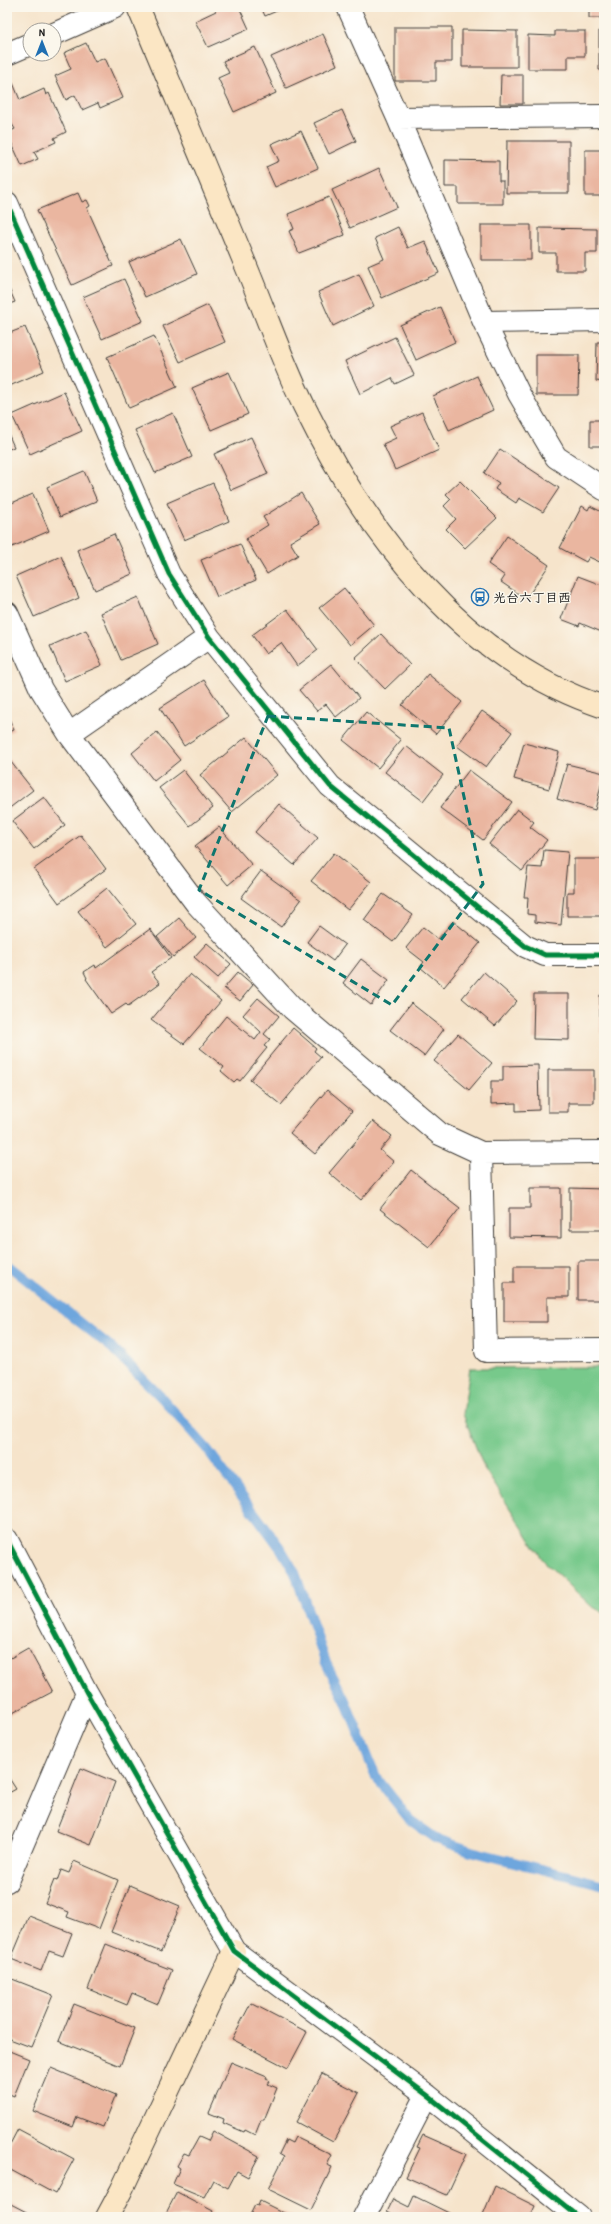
<svg xmlns="http://www.w3.org/2000/svg" width="611" height="2224" font-family="'Patrick Hand','Klee One',sans-serif">
  <style>
    .green { fill: #77c98b; stroke: #4a7254 }
    .lines { fill: none; stroke-linecap: round; stroke-linejoin: round }
    .stream { stroke: #6ea6dd; stroke-width: 10 }
    .building { fill: #eab6a0 }
    .street-casing { stroke: #3d3a36; stroke-width: 24 }
    .secondary-casing { stroke: #3d3a36; stroke-width: 24 }
    .street { stroke: #fff; stroke-width: 22 }
    .secondary { stroke: #fbe6c4; stroke-width: 22 }
    .cycleway-casing { stroke: #fbf7ec; stroke-width: 8 }
    .cycleway { stroke: #00873e; stroke-width: 5 }
    .marked { fill: none; stroke: #0f766e; stroke-width: 3; stroke-dasharray: 8 5; stroke-linejoin: round }
    .labels { text-anchor: middle; stroke-width: 3; stroke-linejoin: round; paint-order: stroke }
    .poi-label { font-size: 13px; font-weight: bold; fill: #1c1c1c; stroke: #fbf7ec; text-anchor: start }
  </style>
  <rect width="100%" height="100%" fill="#fbf7ec"/>
  <filter id="ink" filterUnits="userSpaceOnUse"><feTurbulence type="fractalNoise" baseFrequency=".025" numOctaves="2"/><feDisplacementMap in="SourceGraphic" scale="8" xChannelSelector="R" yChannelSelector="G"/><feConvolveMatrix kernelMatrix="1 2 1 2 8 2 1 2 1" color-interpolation-filters="sRGB"/></filter>
  <filter id="wash" filterUnits="userSpaceOnUse"><feTurbulence type="fractalNoise" baseFrequency=".012" numOctaves="4" result="noise"/><feDisplacementMap in="SourceGraphic" scale="16" xChannelSelector="R" yChannelSelector="G"/><feGaussianBlur stdDeviation="0.9" result="paint"/><feColorMatrix in="noise" values="0 0 0 0 0 0 0 0 0 0 0 0 0 0 0 0 0 1.4 0 .05"/><feComposite in="paint" operator="in"/></filter>
  <g filter="url(#wash)">
    <rect width="100%" height="100%" fill="#f6e4cb"/>
    <path class="green" d="M604 1367V1613L591 1606 543 1560 484 1468 463 1414 470 1368Z"/>
    <g class="lines">
      <path class="stream" d="M7 1264 111 1347 162 1398 207 1449 281 1549 295 1573 326 1663 345 1700 376 1777 410 1820 437 1839 471 1851 604 1885"/>
    </g>
    <g id="blocks">
      <path class="building" d="M214 7H239L249 29 208 47 195 21 216 11Z
        M261 7H286L265 16Z
        M589 7H603V18H589Z
        M395 27H452V62H436V81H395Z
        M462 30 517 31V67H462Z
        M555 31H585V56H568V69H528V35L555 36Z
        M599 31H604V70H599Z
        M323 34 337 65 286 88 271 57Z
        M86 43 95 62 105 58 123 98 100 108 98 103 82 110 75 95 66 100 55 76 71 69 64 53Z
        M255 47 276 93 234 112 218 78 229 73 223 61Z
        M501 75H523V104H500Z
        M13 83 20 100 44 89 46 95 49 93 66 132 54 138 56 142 34 152 38 159 22 166 7 133 15 129 7 116V86Z
        M342 110 356 141 329 154 314 123Z
        M301 131 318 168 275 187 266 167 279 161 271 144Z
        M507 141H569V193H506Z
        M585 150H604V196H585Z
        M445 160 499 161V181H503V204H458V187H445Z
        M379 168 397 207 350 228 332 190Z
        M78 193 82 202 87 200 90 206 87 208 113 266 72 285 37 210Z
        M329 197 345 235 299 253 289 231 294 229 288 214Z
        M481 225H531V260H481Z
        M398 227 408 248 425 241 439 273 382 298 368 266 384 259 375 238Z
        M539 228 597 229V253H585V271H556V253H539Z
        M181 239 197 274 145 297 129 262Z
        M359 274 374 306 333 326 318 292Z
        M124 279 143 321 102 339 83 297Z
        M7 284 15 302 7 305Z
        M208 305 225 342 180 362 163 326Z
        M440 307 455 342 416 360 400 325Z
        M25 327 44 371 7 387V334Z
        M154 336 177 387 129 408 107 357Z
        M395 337 414 375 395 384 392 378 360 394 345 361Z
        M597 342H604V382L596 381Z
        M536 355H579L578 395H536Z
        M229 372 248 414 211 430 192 388Z
        M477 376 493 410 449 430 433 396Z
        M64 392 82 431 30 454 12 415Z
        M422 412 439 450 395 470 383 444 396 438 390 426Z
        M173 413 192 457 155 473 135 430Z
        M590 420H604V446H590Z
        M7 431 14 447 7 450Z
        M251 437 268 474 231 490 214 454Z
        M500 449 559 488 543 512 519 498 516 503 495 489 499 483 484 473Z
        M84 471 97 501 60 517 47 487Z
        M460 481 497 518 465 548 446 529 456 519 444 506 451 499 446 494Z
        M213 483 229 521 184 540 167 503Z
        M301 493 320 524 290 542 298 555 267 574 246 539 268 525 263 517Z
        M33 494 49 531 12 547 7 535V505Z
        M582 506 588 510 590 506 604 513V564L589 557 586 562 560 548Z
        M114 534 132 574 95 590 77 550Z
        M507 536 549 565 526 599 501 582 505 576 488 564Z
        M240 544 256 580 217 597 201 560Z
        M61 556 79 598 34 617 16 576Z
        M578 576 604 586V633L580 623 579 626 561 619Z
        M344 588 374 625 350 645 319 608Z
        M138 597 158 644 121 660 101 613Z
        M287 609 318 650 297 666 281 643 266 654 252 635Z
        M86 630 102 665 65 681 50 646Z
        M381 634 410 665 385 689 355 658Z
        M331 664 359 698 336 717 326 704 317 711 299 690Z
        M428 674 462 702 436 734 402 705Z
        M204 680 228 717 184 746 160 708Z
        M482 711 512 732 486 767 457 746Z
        M366 712 401 740 378 768 343 740Z
        M7 714 14 730 7 733Z
        M157 732 180 760 154 781 132 753Z
        M246 737 277 775 232 812 200 775Z
        M524 743 559 752 549 789 514 779Z
        M406 746 443 775 423 801 385 772Z
        M7 757 33 790 7 810Z
        M567 764 604 773 595 810 557 799Z
        M183 770 213 808 190 826 159 788Z
        M469 770 512 802 483 840 440 808Z
        M44 797 65 825 34 849 12 821Z
        M279 804 318 838 294 865 255 832Z
        M517 809 534 822 530 827 547 840 522 871 489 844Z
        M219 827 252 865 228 885 195 846Z
        M81 835 106 869 59 903 34 869Z
        M544 850 568 852 561 925 535 922V915L527 914 528 897H524L528 867 542 868Z
        M334 853 371 882 348 910 311 881Z
        M574 859H604V916H567V892H574Z
        M261 871 301 900 281 927 241 898Z
        M107 888 136 924 107 947 78 911Z
        M383 894 413 915 393 942 364 920Z
        M179 918 196 938 173 957 157 937Z
        M453 921 480 943 444 987 420 967 424 962 406 948 423 927 438 939Z
        M319 926 345 945 333 961 307 942Z
        M150 929 171 958 151 972 160 983 128 1006 126 1004 111 1014 86 979 87 978 84 972 95 965 96 968Z
        M207 943 231 964 218 978 194 957Z
        M361 959 389 980 371 1005 343 983Z
        M238 972 253 985 240 1001 224 988Z
        M484 972 517 1001 495 1026 462 998Z
        M190 974 221 1001 184 1044 151 1020Z
        M534 994H569V1040L533 1039Z
        M600 995H604V1033H600Z
        M258 998 279 1016 264 1034 270 1039 264 1046 267 1048 240 1081 237 1079 234 1082 221 1071 224 1067 200 1048 226 1016 255 1040 261 1032 243 1015Z
        M411 1003 444 1029 424 1056 390 1030Z
        M293 1028 316 1048 314 1051 321 1057 281 1105 250 1080Z
        M458 1034 492 1063 469 1090 434 1061Z
        M538 1065 539 1110 516 1111V1103L491 1104V1081H503V1066Z
        M548 1070H594V1103H568V1112H548Z
        M327 1090 352 1111 315 1154 290 1133Z
        M373 1121 392 1136 380 1150 394 1162 361 1200 329 1173Z
        M411 1170 460 1208 429 1247 380 1209Z
        M530 1188H561V1238L509 1237V1208H530Z
        M570 1188 604 1189V1230H570Z
        M578 1261H604V1300H578Z
        M514 1266H569V1297H547V1322H504V1283H514Z
        M28 1648 52 1692 7 1716V1660Z
        M81 1768 115 1782 91 1845 56 1831Z
        M7 1775 16 1789 7 1794Z
        M74 1861 118 1880 99 1929 67 1917 69 1912 45 1903 54 1880 57 1881 61 1870 69 1873Z
        M130 1885 180 1906 161 1952 111 1932Z
        M29 1916 72 1933 63 1956 49 1951 41 1971 11 1959Z
        M106 1944 172 1970 158 2004 132 1993 127 2005 88 1989Z
        M7 1977 53 1995 31 2047 7 2038Z
        M251 2003 307 2032 288 2068 232 2039Z
        M74 2004 135 2028 120 2066 59 2041Z
        M7 2050 29 2059 14 2096 7 2093Z
        M231 2062 267 2077 266 2079 270 2081 268 2084 277 2088 264 2120H261L255 2135 245 2130 244 2132 223 2123 224 2119 209 2113Z
        M51 2068 116 2095 103 2127 77 2117 73 2127 33 2111Z
        M322 2074 359 2093 333 2142 296 2122Z
        M18 2129 74 2159 55 2194 7 2168V2150Z
        M213 2131 259 2156 248 2177 237 2171 228 2188 213 2180 204 2197 173 2184 180 2168 177 2166 184 2153 189 2155 199 2137 208 2141Z
        M423 2135 466 2154 447 2195 406 2177 420 2148 417 2147Z
        M295 2137 332 2155 327 2165 332 2167 311 2210 268 2189 284 2157 279 2154 286 2140 292 2143Z
        M495 2186 535 2206 530 2217H482Z
        M177 2192 213 2211 210 2217H164Z
        M414 2196 453 2215 452 2217H389L391 2213 387 2211 393 2199 409 2207Z
        M260 2201 292 2217H249L255 2205 258 2206Z
        M7 2202 36 2217H7Z"/>
    </g>
  </g>
  <g filter="url(#ink)">
    <use href="#blocks" fill-opacity="0" stroke="#3d3a36" stroke-width="1"/>
    <g class="lines">
      <defs>
        <path id="street" d="M348 7 398 118 484 322 519 394 556 457 604 489
          M54 34 115 7
          M7 54 30 44
          M398 118 604 116
          M7 203 169 574 209 637 330 786 525 946 545 955H604
          M484 322 604 320
          M7 613 41 689 69 734 196 903 292 1008 440 1134 481 1153 604 1152
          M69 734 209 637
          M481 1153 486 1351 604 1350
          M7 1540 87 1693 234 1951 427 2095 579 2217
          M7 1881 87 1693
          M364 2217 427 2095"/>
        <path id="secondary" d="M138 7C174 92 209 176 244 261 264 309 281 359 304 406 366 533 465 662 604 707
          M107 2217 121 2191 234 1951"/>
      </defs>
      <use href="#street" class="street-casing"/>
      <use href="#secondary" class="secondary-casing"/>
      <use href="#street" class="street"/>
      <use href="#secondary" class="secondary"/>
      <defs>
        <path id="cycleway" d="M7 203 169 574 209 637 330 786 525 946 545 955H604
          M7 1540 87 1693 234 1951 427 2095 579 2217"/>
      </defs>
      <use href="#cycleway" class="cycleway-casing"/>
      <use href="#cycleway" class="cycleway"/>
    </g>
  </g>
  <path class="marked" d="M268 716 449 728 483 884 392 1005 199 890Z"/>
  <defs>
    <symbol id="bus-ring" viewBox="-11 -11 22 22"><circle r="9.5" fill="#fbf7ec" stroke="#1f6fb2" stroke-width="1.5"/><path d="M-5-6H5V4H4V6H2V4H-2V6H-4V4H-5ZM-3.5-4V0h7V-4ZM-3.5 1.2v1.5H-2V1.2ZM2 1.2v1.5H3.5V1.2Z" fill="#1f6fb2"/></symbol>
  </defs>
  <g fill-rule="evenodd">
    <use href="#bus-ring" x="470" y="587" width="20" height="20"/>
  </g>
  <g class="labels">
    <g class="poi-label">
      <text x="493" y="602">光台六丁目西</text>
    </g>
  </g>
  <rect width="611" height="2224" fill="none" stroke="#fbf7ec" stroke-width="24"/>
  <g transform="translate(42 42)"><circle r="19" fill="#fbf7ec" stroke="#a29f99"/>
  <path d="M0-3L7 15L0 10L-7 15Z" fill="#1f6fb2"/>
  <text y="-6" font-size="11" font-weight="bold" text-anchor="middle" fill="#1c1c1c">N</text>
  </g>
</svg>
